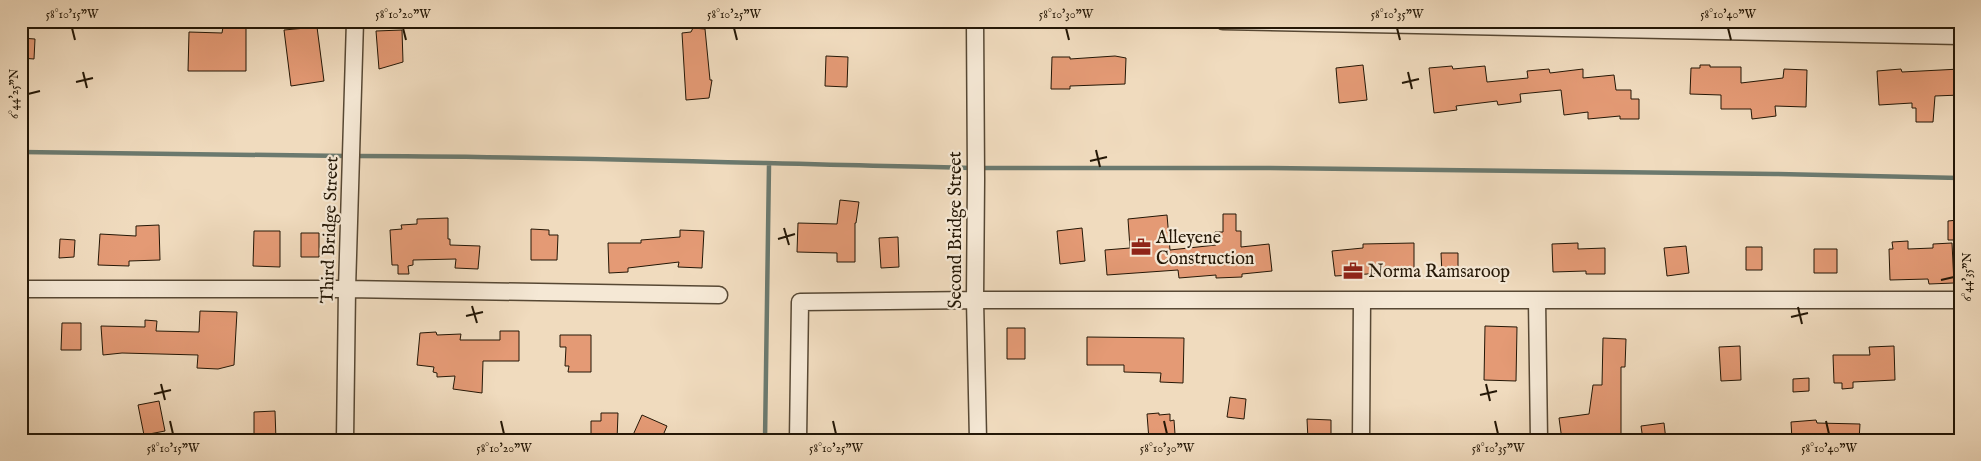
<svg xmlns="http://www.w3.org/2000/svg" width="1981" height="461" font-family="'IM FELL English',serif">
  <style>
    .lines { fill: none; stroke-linecap: round; stroke-linejoin: round }
    .stream { stroke: #6b796e; stroke-width: 4.5 }
    .building { fill: #e49a75; stroke: #241706 }
    .street-casing { stroke: #574834; stroke-width: 19 }
    .street { stroke: #f5e8d5; stroke-width: 16 }
    .ticks { fill: none; stroke: #241706; stroke-width: 2 }
    .labels { text-anchor: middle; stroke-width: 4.5; stroke-linejoin: round; paint-order: stroke }
    .street-label { font-size: 18px; fill: #241706; stroke: #f5e8d5 }
    .poi-label { font-size: 18px; fill: #241706; stroke: #f5e8d5; text-anchor: start }
    .neatline { fill: none; stroke: #241706; stroke-width: 2 }
    .ticks-label { font-size: 12px; text-anchor: middle; fill: #241706 }
  </style>
  <rect width="100%" height="100%" fill="#f0dbbe"/>
  <filter id="stains"><feTurbulence type="fractalNoise" baseFrequency=".004" numOctaves="4"/><feColorMatrix values="0 0 0 0 .2 0 0 0 0 .09 0 0 0 0 .02 0 0 0 .5 -.17"/></filter>
  <radialGradient id="worn" r=".72"><stop offset=".6" stop-color="#630" stop-opacity="0"/><stop offset="1" stop-color="#630" stop-opacity=".3"/></radialGradient>
  <g class="lines">
    <path class="stream" d="M21 152 347 156
      M355 156C561 156 766 164 972 168
      M980 168H1269L1775 174 1960 178
      M765 440 769 165"/>
  </g>
  <path class="building" d="M223 27H246V71H188L189 32 222 33Z
    M317 27 324 81 291 86 284 30Z
    M693 28 705 29 710 80H712L709 98 686 100 682 33 691 32Z
    M402 30 403 62 379 69 376 31Z
    M21 38 35 39 34 59 21 58Z
    M826 56 848 57 847 87 825 86Z
    M1115 56 1126 58 1125 84 1070 86V89H1051L1052 57H1070V59Z
    M1363 65 1367 100 1339 103 1336 68Z
    M1700 65H1710V67H1741V83L1783 78 1784 69 1807 70 1806 107 1775 106 1776 116 1752 119 1751 109H1721V95L1690 94 1691 68H1700Z
    M1452 66 1453 69 1485 66 1487 82 1528 78 1527 71 1549 69 1550 73 1583 69V78L1614 75 1616 90H1631V99H1639V119H1620V116L1588 119V112L1564 115 1561 90 1520 94 1521 102 1498 105 1497 101 1456 106 1457 110 1434 113 1429 68Z
    M1901 69 1902 72 1960 69V95L1935 96 1933 122H1916V108H1912V103L1879 105 1877 71Z
    M840 200 859 202 856 223H855V262H837V253L797 252 798 223 837 224Z
    M1223 214H1236V231H1241V247L1269 244 1272 271 1242 274V277L1216 278V275L1179 278 1178 270 1107 275 1105 250 1130 248 1128 219 1167 215 1170 250 1216 245 1215 232H1223Z
    M448 218V239H450V245L480 246 478 269 455 268 456 259 413 260V265L408 266 409 274H398V265H392L390 230 402 229 401 225 417 224V219Z
    M1958 220 1959 240H1948V221Z
    M159 225 160 260 129 261V266L98 265 100 234 136 236V226Z
    M1082 228 1085 261 1060 264 1057 231Z
    M531 229 549 230V235H558L557 260H531Z
    M680 230 704 231 702 268 678 267 679 262 628 268V272L609 273 608 243H641V240L680 237Z
    M254 231H280V267L253 266Z
    M301 233H319V257H301Z
    M898 237 899 267 881 268 879 238Z
    M60 239 75 240 74 257 59 258Z
    M1908 241V249L1933 248V244L1952 243 1954 283 1929 284 1928 279 1890 280 1889 249H1893L1892 242Z
    M1414 243V270H1384V273L1335 276 1332 251 1363 248V244Z
    M1578 243V249L1605 248V274H1586V271L1553 272 1552 244Z
    M1686 246 1689 273 1667 276 1664 248Z
    M1746 247H1762V270H1746Z
    M1814 249H1837V273H1814Z
    M1441 253H1458V274H1442Z
    M200 311 237 312 234 365 218 369 197 368 198 355 122 353 103 355 101 326 145 327V320L157 321 156 331 199 332Z
    M62 323H81V350H61Z
    M1485 326 1517 327 1516 381 1484 380Z
    M1007 328H1025V359H1007Z
    M500 331H519V361H483L482 393 453 389 455 376 437 377V373L433 372 434 367 417 365 420 333 436 332 437 335 461 334 460 340H500Z
    M560 335H591V372H568L569 366H565L566 347H560Z
    M1087 337 1184 338 1183 383 1160 382 1161 373 1124 372V365H1087Z
    M1603 338 1626 339 1625 367H1621V440H1562L1559 418 1589 414 1593 385H1602Z
    M1740 346 1741 380 1721 381 1719 347Z
    M1894 346 1895 380 1853 382V388L1842 389V383H1834L1833 355H1870L1869 347Z
    M1809 378V391L1793 392V379Z
    M1230 397 1246 399 1244 419 1227 417Z
    M159 401 165 431 144 435 138 405Z
    M275 411 276 440H254V412Z
    M601 413H618L617 440H591V421H601Z
    M1159 413V415L1170 414V421L1174 420 1175 434H1171V440H1149L1147 414Z
    M642 415 667 426 661 440H643L633 435Z
    M1307 419 1331 420V440H1308Z
    M1816 420 1817 423 1860 424 1859 440H1792L1791 422Z
    M1664 423 1666 440H1643L1641 426Z"/>
  <g class="lines">
    <defs>
      <path id="street" d="M975 21 976 179 975 300 978 440
        M1223 21 1960 36
        M21 289H347L719 295
        M1537 300 1539 440
        M345 440 347 289 355 21
        M798 440 800 302 975 300H1960
        M1361 440 1362 300"/>
    </defs>
    <use href="#street" class="street-casing"/>
    <use href="#street" class="street"/>
  </g>
  <path class="ticks" d="M72 28 75 40M403 28 406 40M734 28 737 40M1066 28 1069 40M1397 28 1400 40M1728 28 1731 40M83 72 87 88M1408 72 1412 89M76 82 93 78M1402 83 1419 79M28 94 40 91M1096 150 1100 167M1090 161 1107 157M784 228 789 245M778 239 795 234M1941 280 1954 277M472 306 477 323M1798 307 1802 324M466 316 483 312M1791 317 1808 313M161 384 165 400M1486 384 1490 401M154 394 171 390M1480 395 1497 391M170 421 173 434M501 421 504 434M833 421 836 434M1164 421 1167 434M1495 421 1498 434M1826 421 1829 434"/>
  <defs>
    <symbol id="office-bare" viewBox="-9 -9 18 18"><path d="M-6-3h4V-5.5h4V-3h4V5H-6ZM-1-4.5V-3h2v-1.5ZM-6 0V1H6V0Z" fill="#8f2418" stroke="#f5e8d5" stroke-width="2.5" paint-order="stroke"/></symbol>
  </defs>
  <g fill-rule="evenodd">
    <use href="#office-bare" x="1127" y="233" width="28" height="28"/>
    <use href="#office-bare" x="1339" y="257" width="28" height="28"/>
  </g>
  <g class="labels">
    <g class="street-label">
      <text transform="translate(329 230) rotate(-88)" y="6">Third Bridge Street</text>
      <text transform="translate(955 230) rotate(-90)" y="6">Second Bridge Street</text>
    </g>
    <g class="poi-label">
      <text x="1156" y="243">Alleyene<tspan x="1156" dy="21">Construction</tspan></text>
      <text x="1368" y="277">Norma Ramsaroop</text>
    </g>
  </g>
  <rect width="1981" height="461" fill="none" stroke="#f0dbbe" stroke-width="55"/>
  <rect x="28" y="28" width="1926" height="406" class="neatline"/>
  <g class="ticks-label">
    <text x="72" y="18">58°10'15"W</text>
    <text x="403" y="18">58°10'20"W</text>
    <text x="734" y="18">58°10'25"W</text>
    <text x="1066" y="18">58°10'30"W</text>
    <text x="1397" y="18">58°10'35"W</text>
    <text x="1728" y="18">58°10'40"W</text>
    <text transform="translate(14 94) rotate(-90)" y="4">6°44'25"N</text>
    <text transform="translate(1967 277) rotate(-90)" y="4">6°44'35"N</text>
    <text x="173" y="452">58°10'15"W</text>
    <text x="504" y="452">58°10'20"W</text>
    <text x="836" y="452">58°10'25"W</text>
    <text x="1167" y="452">58°10'30"W</text>
    <text x="1498" y="452">58°10'35"W</text>
    <text x="1829" y="452">58°10'40"W</text>
  </g>
  <rect width="100%" height="100%" filter="url(#stains)"/>
  <rect width="100%" height="100%" fill="url(#worn)"/>
</svg>
